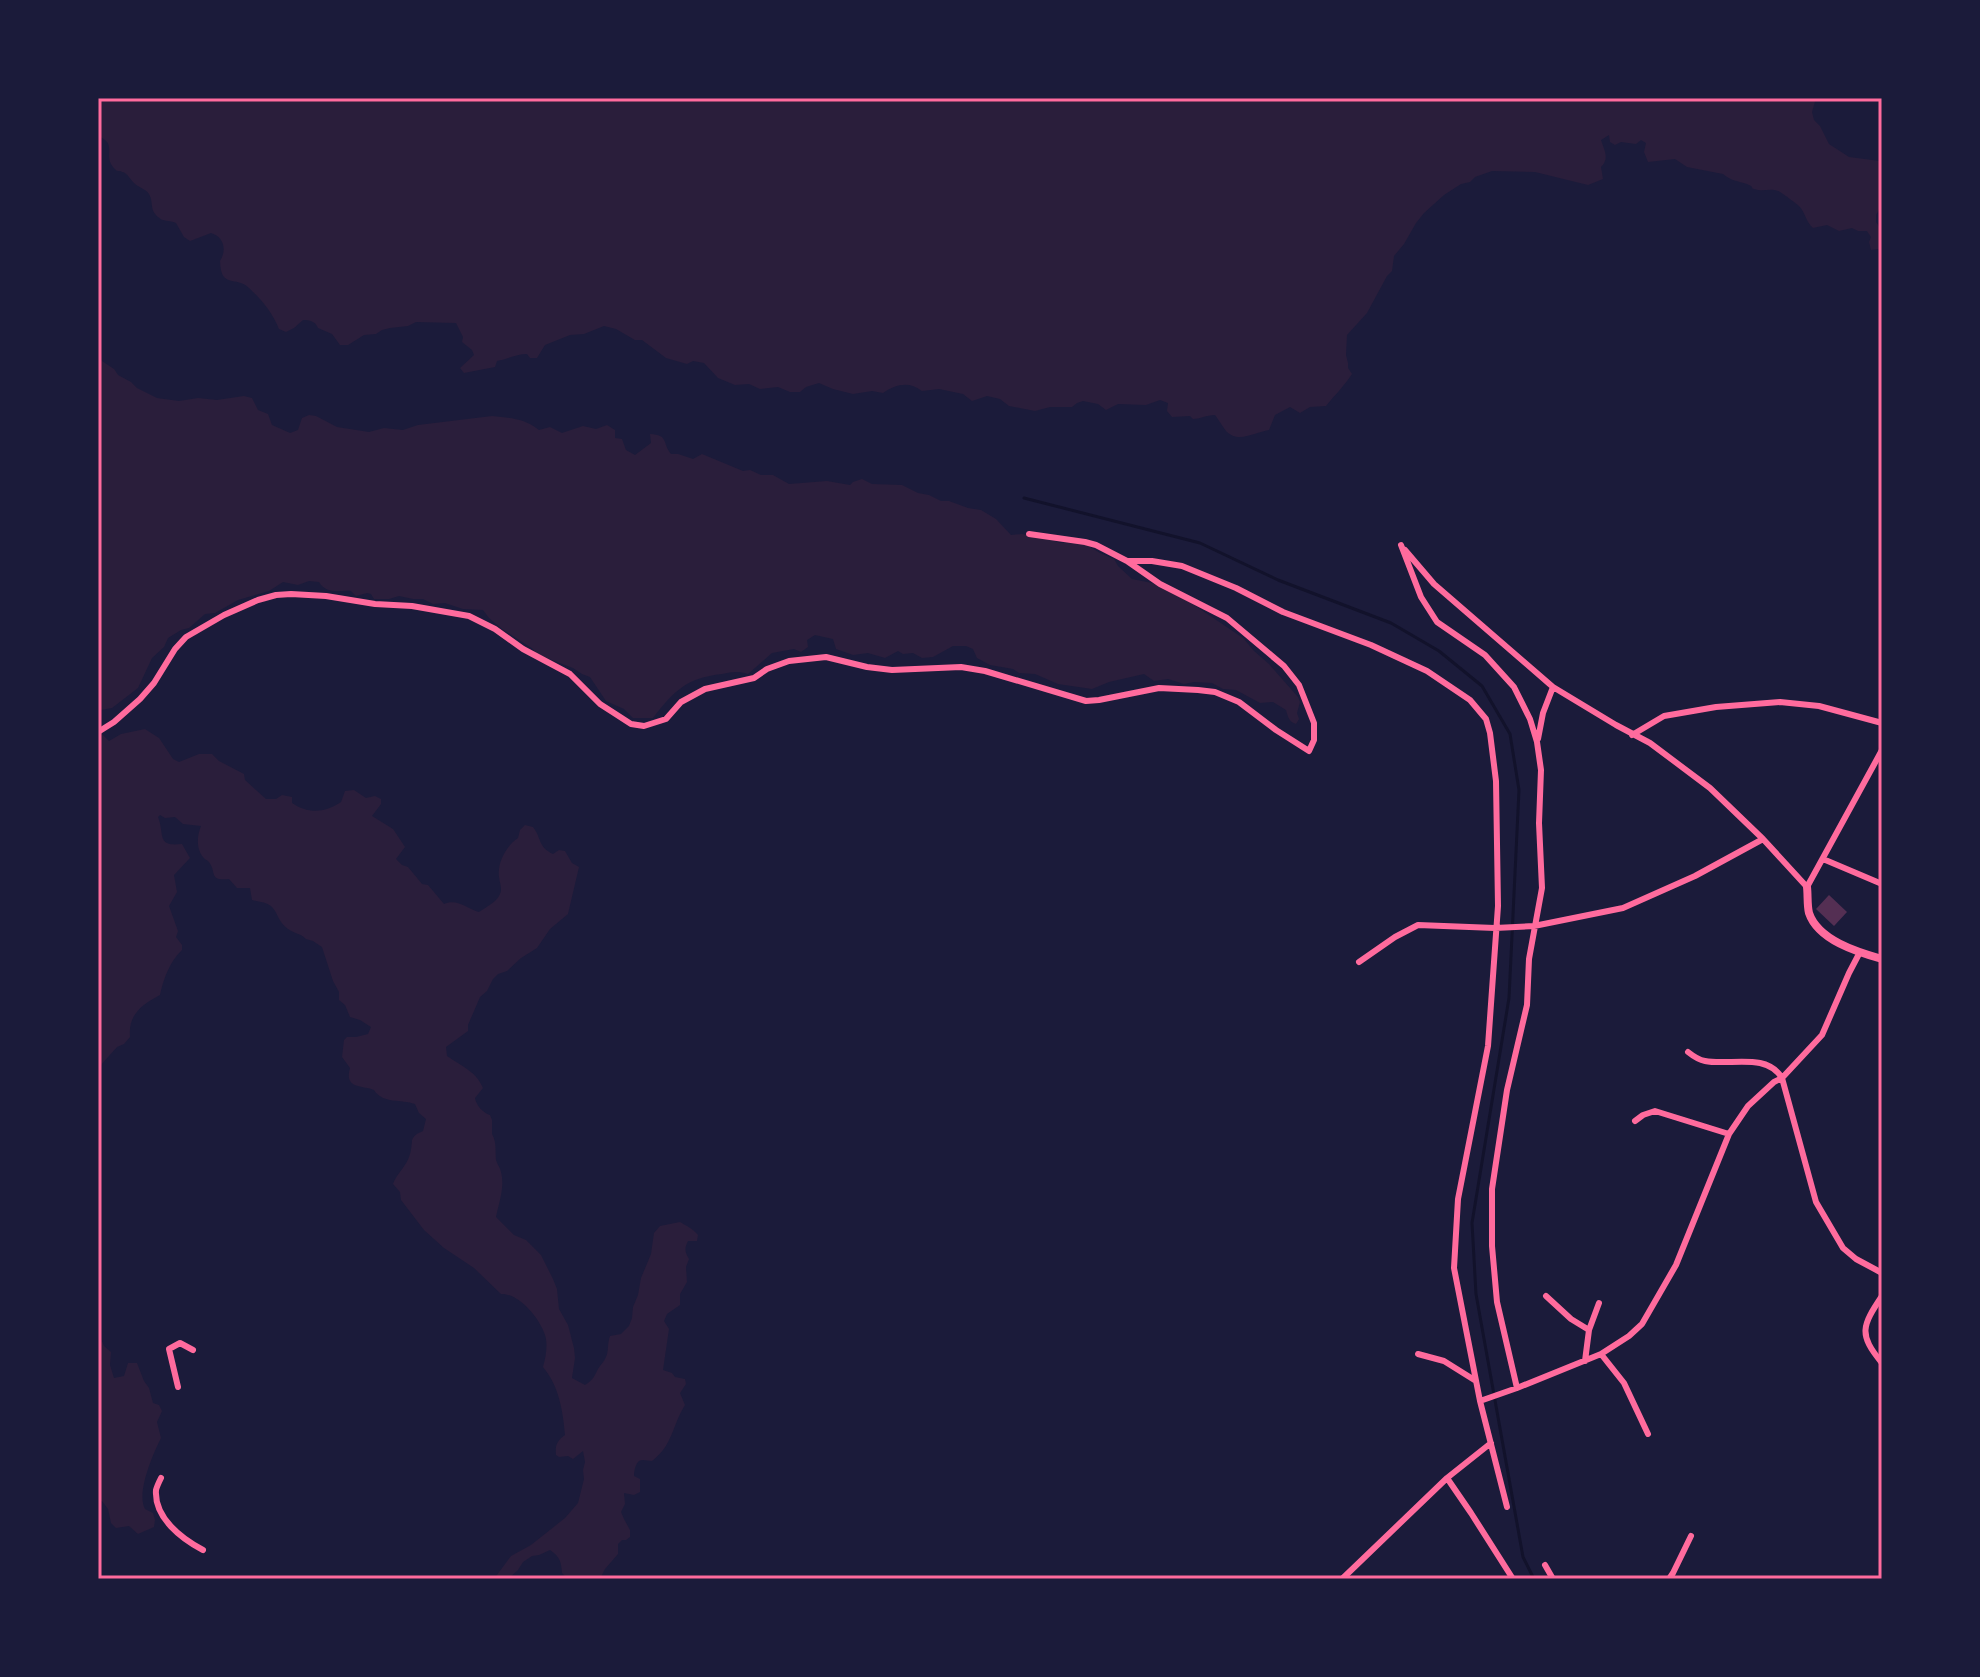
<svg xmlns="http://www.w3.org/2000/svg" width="1980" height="1677" font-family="'Asap Condensed',sans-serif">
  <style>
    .green { fill: #2a1e3b }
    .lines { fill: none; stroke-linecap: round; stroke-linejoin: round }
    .stream { stroke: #12122b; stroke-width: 3 }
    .building { fill: #542f53 }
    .minor { stroke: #ff6b9d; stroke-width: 6 }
    .tertiary { stroke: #ff6b9d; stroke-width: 8 }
    .neatline { fill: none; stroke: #ff6b9d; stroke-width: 3 }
  </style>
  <rect width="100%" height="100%" fill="#1b1b3a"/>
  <path class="green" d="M98 98H1816L1812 112 1814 120 1820 126 1829 144 1849 157 1880 161 1882 163V192L1880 195V208L1876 215V222L1882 231V251L1878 249 1871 250 1869 242 1871 237 1867 231H1858L1852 228 1839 231 1827 225 1813 228C1805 221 1806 213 1799 206 1797 204 1781 192 1778 191 1772 188 1765 191 1758 190 1746 187 1758 189 1747 184 1738 181 1731 181 1723 174L1687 167 1675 159 1648 162 1644 152 1646 143 1641 140 1636 144 1621 142 1615 145 1610 142 1609 135 1601 140C1604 150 1610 158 1601 167L1603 179 1588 185 1535 172 1492 171 1475 177 1470 182 1461 184 1444 195 1424 213 1416 223 1404 244 1394 256 1392 271 1387 276 1367 313 1347 335 1346 355 1348 363V368L1352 374C1345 385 1334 396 1326 406L1310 407 1300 413 1290 407 1275 415 1269 430C1255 432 1238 444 1226 431 1222 426 1219 420 1215 415 1206 415 1200 419 1193 419L1190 416 1172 417 1167 411 1168 403 1160 400 1146 405 1118 404 1106 410 1098 404 1083 401 1077 403 1072 407H1050L1035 411 1009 406 1000 399 987 396 972 401 963 394 939 389 922 391C909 381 896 384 883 393L872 391 853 394 833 389 819 383 806 387 800 392H790L778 387 760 389 749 384 735 385 718 378 704 363 693 361 687 364 666 358 642 340H635L616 329 604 326 584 334 570 335 545 345 537 358H530L527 354C517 354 508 359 497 361L495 367 464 373 460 368 474 355 472 350 462 342 463 337 456 323 416 322 408 326 390 328 382 330 376 334 364 335 348 345H340L332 334 318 328C315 321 310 320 303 320L294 328 286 332 279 329C272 312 262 300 249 288 236 275 221 290 220 261 227 250 224 237 211 233L190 241 184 237 176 223C169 220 163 222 158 217 149 209 154 203 149 194 146 189 138 187 134 183 130 179 129 176 125 173 117 169 119 174 113 167 103 155 118 144 98 136Z
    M98 353 102 361 114 369 118 375 131 382 137 388 157 398 179 401 198 398 217 400 244 396 252 398 258 410 268 414 272 425 290 433 298 430 302 418 309 415 316 416 337 427 369 432 384 428 403 430 418 425 492 416C509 418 524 418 539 430L550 427 562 433 583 426 596 429 607 425 615 430V438L622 439 626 450 635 455 651 443 650 434C669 435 662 443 671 454H678L693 459 702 454 743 471 750 470 761 475H773L789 484 827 481 850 485 853 482 862 479 872 484 902 485 918 493 929 495 941 501H949L968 508 981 510 996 519 1011 535 1022 534 1041 537 1061 543 1080 541 1100 553 1114 559 1118 566 1132 579 1162 585 1185 597 1194 605 1243 638 1254 651 1269 664 1298 697 1300 702 1297 713 1299 719 1296 724C1289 722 1288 717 1286 710L1273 702 1260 703 1236 690 1223 689 1212 683 1194 682 1184 684 1168 679 1154 681 1144 674 1109 682 1092 689 1058 684 1035 674 1019 673 1013 669 990 665 977 658 973 649 966 646H953L933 657 922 658 913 653 903 654 898 651 885 658 868 653 853 655 836 649 833 639 815 635 807 640 808 647 801 652 794 649 772 653 748 674C738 671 732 672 722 674 686 678 674 691 653 718H633L624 709 606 701 590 677 582 674 573 668 536 654 533 649 502 629 489 618 483 610 463 609 445 603 433 604 423 599H413L399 596 389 599H374L371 594 367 593 356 596 351 591C339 590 327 595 319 582L309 581 298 585 283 582 269 591 238 600 215 613 205 614 189 628 181 630 168 638 164 647 152 658 138 688 112 708 101 710 98 714Z
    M145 729 159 738 173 759 179 762 199 754H212L219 761 244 774 245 780 266 799H276L282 795 292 797V803C308 814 325 813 341 802L345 791 354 790 366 798 375 796 381 799V804L372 816 393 829 405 847 396 859 402 865 408 867 422 884 428 885 444 904C457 898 468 909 479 912 486 907 495 903 499 896 503 889 500 885 499 877 497 863 506 846 518 838L520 830 525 825 533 827C542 839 538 847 553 854L559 850 565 851 572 863 579 867 568 914 550 929 537 948 521 958 507 971 498 974 493 979 487 991 480 997 468 1025V1031L446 1047 447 1056C461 1066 476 1071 483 1088L475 1098C476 1105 483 1113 490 1115L492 1120V1134C497 1143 495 1150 496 1160 497 1164 500 1167 501 1172 505 1187 499 1202 496 1217L514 1235 526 1240 541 1255 553 1279 557 1289 559 1309 568 1325 574 1348 575 1358 572 1378 585 1385C593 1380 594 1377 598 1369 600 1365 604 1362 606 1357 609 1351 607 1344 610 1336L621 1334 629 1326 632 1318 633 1307 638 1295 641 1278 651 1254 654 1233 660 1226 680 1222C687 1226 693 1229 698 1235L697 1241H688C684 1249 685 1252 689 1259L686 1267 687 1282 680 1294V1305L667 1314 664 1321 669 1329 663 1370 672 1373 675 1377 685 1379 686 1384 680 1393 685 1405C672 1426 673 1445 652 1461 649 1461 646 1460 643 1460 636 1459 634 1471 634 1476L640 1479V1492L634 1495 624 1493 625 1504 621 1512 624 1519 630 1530V1537L626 1540H622L618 1544V1554L605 1569 600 1579H568L562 1573C561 1561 560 1557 550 1550L539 1555 532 1556 523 1562 518 1570 508 1579H494L511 1556 531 1545 565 1518 578 1503 584 1479 583 1470 585 1462 583 1451 573 1459 568 1456 559 1457 556 1455C555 1445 557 1441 565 1435 563 1411 559 1386 543 1367 546 1357 548 1344 545 1335 540 1319 519 1293 501 1294L474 1268 444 1248 424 1230 401 1200 400 1192 393 1184C397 1173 407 1166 410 1154 411 1152 412 1142 412 1140 415 1134 417 1134 423 1131L426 1119 419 1113 415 1104C401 1099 383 1104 374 1090 361 1085 344 1089 350 1068L342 1057 344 1040 347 1037H356L368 1034 371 1027 360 1020 350 1017 345 1005 339 1000V992L333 981 322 947 313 941 306 939C300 933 295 934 288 929 278 922 278 913 272 907 267 902 258 902 252 900L250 888H237L229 879C207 881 218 872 208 861 207 860 204 859 203 857 196 849 197 835 201 826L183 824 175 817 165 818 160 815 158 817C165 835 156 847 182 844L190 858 174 875 177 892 169 906 178 931 176 937 182 945V950C170 961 163 980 160 995 141 1005 128 1015 130 1037L124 1044 117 1047 100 1066 98 1065V730L109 741 121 734Z
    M98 1339H101L104 1346 111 1352 110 1365 114 1378 124 1376 128 1363H137L144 1381 149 1388 153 1403 159 1405 162 1411 157 1422 161 1438C153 1454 136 1493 145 1509L153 1513 155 1520 154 1527 138 1534 129 1526 116 1528 111 1523 108 1509 102 1501 98 1502Z"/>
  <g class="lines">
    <path class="stream" d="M1024 498 1200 543 1278 580 1391 623 1439 651 1482 686 1510 734 1519 790 1509 998 1472 1223 1476 1294 1523 1557 1534 1579"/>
  </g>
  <path class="building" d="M1829 895 1847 912 1834 926 1816 909Z"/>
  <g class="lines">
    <path class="minor" d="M1029 534 1085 542 1096 545 1127 561H1152L1182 566 1236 588 1283 612 1371 645 1427 671 1470 700 1486 719 1490 733 1496 781 1498 906 1488 1046 1458 1199 1454 1268 1480 1401 1507 1507
      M1401 545 1421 597 1437 622 1485 655 1514 687 1530 719 1537 742 1541 770 1539 823 1542 888 1529 959 1527 1005 1507 1090 1492 1189V1246L1497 1302 1517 1388
      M1405 550 1434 584 1553 687 1616 725 1650 743 1710 788 1763 839 1807 887 1882 750
      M98 732 114 722 140 699 154 683 175 649 186 637 224 615 258 600 276 595 291 594 326 596 375 604 412 606 469 616 495 629 523 649 570 674 600 704 614 713 631 724 644 726 666 719 681 702 705 689 754 678 767 669 789 661 826 657 867 667 892 670 961 667 985 671 1086 701 1099 700 1159 688 1198 690 1215 692 1239 702 1276 730 1309 751 1314 740V723L1299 685 1284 666 1227 618 1160 584 1127 561
      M1632 735 1664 716 1716 707 1780 702 1819 706 1882 723
      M1538 739 1543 713 1553 687
      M1823 859 1882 884
      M1359 962 1395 937 1418 925 1495 928 1534 926 1623 908 1695 876 1763 839
      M1688 1052C1693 1056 1699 1060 1705 1061 1730 1066 1766 1052 1782 1078L1816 1202 1843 1248 1856 1259 1882 1273
      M1635 1121 1643 1115 1655 1111 1729 1134
      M1546 1296 1571 1319 1589 1330
      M1882 1296C1862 1326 1858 1334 1882 1363
      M1418 1354 1444 1361 1476 1381
      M1601 1354 1624 1383 1648 1434
      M1585 1361 1589 1330 1599 1303
      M178 1387 169 1349 180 1343 193 1350
      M1480 1401 1517 1388 1601 1354 1629 1336 1642 1324 1676 1265 1729 1134 1748 1106 1774 1082 1782 1078 1822 1035 1849 973 1860 952
      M161 1478C159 1482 157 1486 156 1490 154 1518 182 1539 203 1550
      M1447 1478 1471 1513 1513 1579
      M1545 1565 1553 1579
      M1342 1579 1447 1478 1491 1443
      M1669 1579 1673 1573 1691 1536"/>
    <path class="tertiary" d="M1807 887C1808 895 1807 905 1809 913 1818 940 1857 952 1882 959"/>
  </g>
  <rect width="1980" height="1677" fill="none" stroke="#1b1b3a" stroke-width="200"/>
  <rect x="100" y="100" width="1780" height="1477" class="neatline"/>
</svg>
